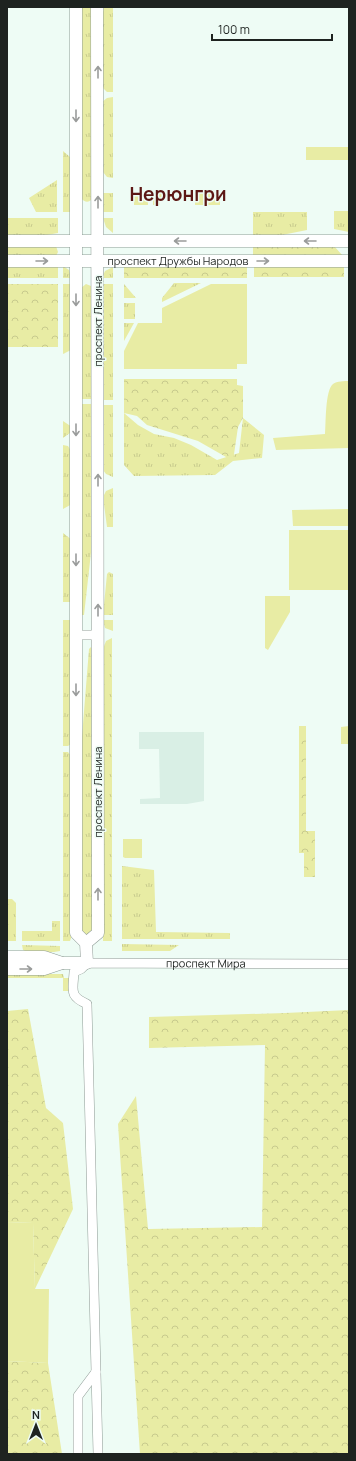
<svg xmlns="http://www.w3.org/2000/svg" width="356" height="1461" font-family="Manrope,sans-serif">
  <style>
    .built { fill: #d9efe5 }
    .grass { fill: url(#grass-tufts) }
    .forest { fill: url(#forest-crowns) }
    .green { fill: #e8eca4 }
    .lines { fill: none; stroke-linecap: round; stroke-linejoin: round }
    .minor-casing { stroke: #8e9b95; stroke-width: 10 }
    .tertiary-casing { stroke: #8e9b95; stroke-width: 13 }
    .minor { stroke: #fff; stroke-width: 9 }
    .tertiary { stroke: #fff; stroke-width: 12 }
    .oneway { stroke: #9a9c9b }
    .labels { text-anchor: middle; stroke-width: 3; stroke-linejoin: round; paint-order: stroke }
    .street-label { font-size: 11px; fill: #1e2320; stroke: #eefcf5 }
    .town-label { font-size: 19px; font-weight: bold; fill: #5c1815; stroke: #eefcf5 }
  </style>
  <defs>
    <pattern id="grass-tufts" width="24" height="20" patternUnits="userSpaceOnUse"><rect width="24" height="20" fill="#e8eca4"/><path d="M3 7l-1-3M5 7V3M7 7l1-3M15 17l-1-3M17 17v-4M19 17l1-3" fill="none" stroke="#c7ca8d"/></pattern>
    <pattern id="forest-crowns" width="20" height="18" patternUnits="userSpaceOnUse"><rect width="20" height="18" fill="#e8eca4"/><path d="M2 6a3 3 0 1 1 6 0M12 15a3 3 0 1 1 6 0" fill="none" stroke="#c7ca8d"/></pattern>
  </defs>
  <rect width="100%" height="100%" fill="#eefcf5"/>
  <path class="built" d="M139 732H204V801L187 804H140V799L160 798 159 749H139Z"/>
  <path class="grass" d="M81 7H93V198C89 203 85 203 81 198Z
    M104 7H113V92H107L102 87V17Z
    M113 97V178L107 177 103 172 102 102 107 98Z
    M63 151 70 157 71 212H63Z
    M57 180V212H36L29 198Z
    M102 193H113V212H102Z
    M334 211H349V232L334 229Z
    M253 212H307V230L272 237H253Z
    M7 218H58V233L47 235H7Z
    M103 218H113V233L106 227Z
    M7 245 56 246 58 252 56 256 7 257Z
    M7 265H58V278H7Z
    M63 266 69 270 71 278H63Z
    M113 267V278H102L105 271Z
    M174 283H201L162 302V298Z
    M63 284H71V350L63 354Z
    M86 284 91 286 92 288 93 399H81V288Z
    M102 284H113V400H102Z
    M124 284 136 298H124Z
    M124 303H135V319H124Z
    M124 323H134L124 341Z
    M81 404H93V535L84 615H81Z
    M103 405H113V477L106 474 103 470Z
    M124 413 138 425 154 434 174 438 191 445 217 460 239 453 243 418 264 435 262 458 233 461 215 475 134 476 124 465Z
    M63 421 72 427 70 433 63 438Z
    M63 445 68 446 71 451 72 504 63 509Z
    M113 488V527H107L103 497 106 491Z
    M63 533 72 540V602H63Z
    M109 572 113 574V615H103L107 574Z
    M63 620H72L71 744 68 746H63Z
    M103 620H113V631L105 628Z
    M112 638V941H103V649L106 641Z
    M91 647 92 648V931C87 936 84 935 81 928V749L89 649Z
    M63 752H68L71 756 72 935 70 941H63Z
    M122 866 154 870 156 932 230 933V939H122Z
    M7 899H12L16 903V941H7L8 908H7Z
    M52 921H60V941H22V931H52Z
    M122 944 179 945 170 951H122Z
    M22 945 60 946V951L54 952H27L23 950Z
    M7 974H63L64 978H72V991H63V978H7Z"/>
  <path class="forest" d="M253 246H334L343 256H253Z
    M124 267H247V278H124Z
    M254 267H344V277H254Z
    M7 284H58V347H7Z
    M124 379H237V385L243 386V418L238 427 233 461 198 441 147 425 137 416 124 413Z
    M299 726H306V831H315V877H304V853H299Z
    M28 1009 46 1108 63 1123 73 1209 35 1289 33 1223 7 1222V1011Z
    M349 1010V1454H140L118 1124 136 1096 148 1229 262 1227 265 1045 149 1048V1017L285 1013Z
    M7 1361 48 1363 62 1454H7Z"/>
  <path class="green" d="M306 147H349V160H306Z
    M134 193H148V205H134Z
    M153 193H166V198H160V205H153Z
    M188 193H203V205H195V199H188Z
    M207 193H220V205H207Z
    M211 284H247V364H237V369H124V351L138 323H162V308Z
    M349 381V448L276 450 273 438 325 434C326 424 325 390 333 384 337 381 344 381 349 381Z
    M349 509V526H293L292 510Z
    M289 530H349L348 590H289Z
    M265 596H290V612L268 650 265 648Z
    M349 726V744H341V727Z
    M123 839H142V858H125L123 857Z
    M7 1222 33 1223 35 1289H49L48 1363 7 1361Z"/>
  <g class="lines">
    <defs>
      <g id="minor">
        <path d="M76 635H98"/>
        <path d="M78 1454V1396L96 1372"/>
        <path id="s1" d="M98 1454 87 1004C69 996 73 991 74 972L81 969 87 963 349 964"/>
      </g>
      <g id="tertiary">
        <path d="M7 241H349"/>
        <path id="s2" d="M7 261H349"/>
        <path d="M86 943 98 933 97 7"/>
        <path d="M7 957H44L62 963H87L86 943 76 933V7"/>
        <path d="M7 969H44L62 963"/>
      </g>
    </defs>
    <use href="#minor" class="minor-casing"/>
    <use href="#tertiary" class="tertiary-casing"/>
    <use href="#minor" class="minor"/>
    <use href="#tertiary" class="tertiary"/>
  </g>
  <defs><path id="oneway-shaft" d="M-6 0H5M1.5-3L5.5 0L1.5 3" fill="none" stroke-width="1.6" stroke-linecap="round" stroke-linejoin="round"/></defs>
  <g class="oneway">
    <use href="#oneway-shaft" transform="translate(98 72) rotate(-90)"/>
    <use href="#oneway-shaft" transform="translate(76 116) rotate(90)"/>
    <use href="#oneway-shaft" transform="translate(98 202) rotate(-90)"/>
    <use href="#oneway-shaft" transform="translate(180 241) rotate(180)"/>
    <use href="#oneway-shaft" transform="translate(310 241) rotate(-180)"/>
    <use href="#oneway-shaft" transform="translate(42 261)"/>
    <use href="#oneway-shaft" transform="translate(263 261)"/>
    <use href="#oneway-shaft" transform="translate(76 300) rotate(90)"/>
    <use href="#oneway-shaft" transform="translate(76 430) rotate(90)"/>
    <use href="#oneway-shaft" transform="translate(98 480) rotate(-90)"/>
    <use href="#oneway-shaft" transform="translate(76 560) rotate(90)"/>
    <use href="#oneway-shaft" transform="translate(98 610) rotate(-90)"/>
    <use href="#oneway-shaft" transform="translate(76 690) rotate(90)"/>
    <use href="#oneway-shaft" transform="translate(98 894) rotate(-90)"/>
    <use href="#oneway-shaft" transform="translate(26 969)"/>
  </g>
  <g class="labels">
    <g class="street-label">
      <text dy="4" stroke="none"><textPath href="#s2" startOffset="171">проспект Дружбы Народов</textPath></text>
      <text transform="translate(98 321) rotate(-90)" y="4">проспект Ленина</text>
      <text transform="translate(98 792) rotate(-90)" y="4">проспект Ленина</text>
      <text dy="4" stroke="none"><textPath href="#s1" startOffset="624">проспект Мира</textPath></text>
    </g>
    <g class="town-label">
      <text x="178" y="201">Нерюнгри</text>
    </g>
  </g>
  <rect width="356" height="1461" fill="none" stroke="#1e2320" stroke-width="16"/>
  <g transform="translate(36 1425)" stroke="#eefcf5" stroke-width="3" paint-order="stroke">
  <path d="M0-3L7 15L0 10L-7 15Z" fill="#1e2320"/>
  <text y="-6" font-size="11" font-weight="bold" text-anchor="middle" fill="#1e2320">N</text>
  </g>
  <path d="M212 34v6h120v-6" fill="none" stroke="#1e2320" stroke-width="2"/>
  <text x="218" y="34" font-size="12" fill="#1e2320" stroke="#eefcf5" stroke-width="3" paint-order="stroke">100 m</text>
</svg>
